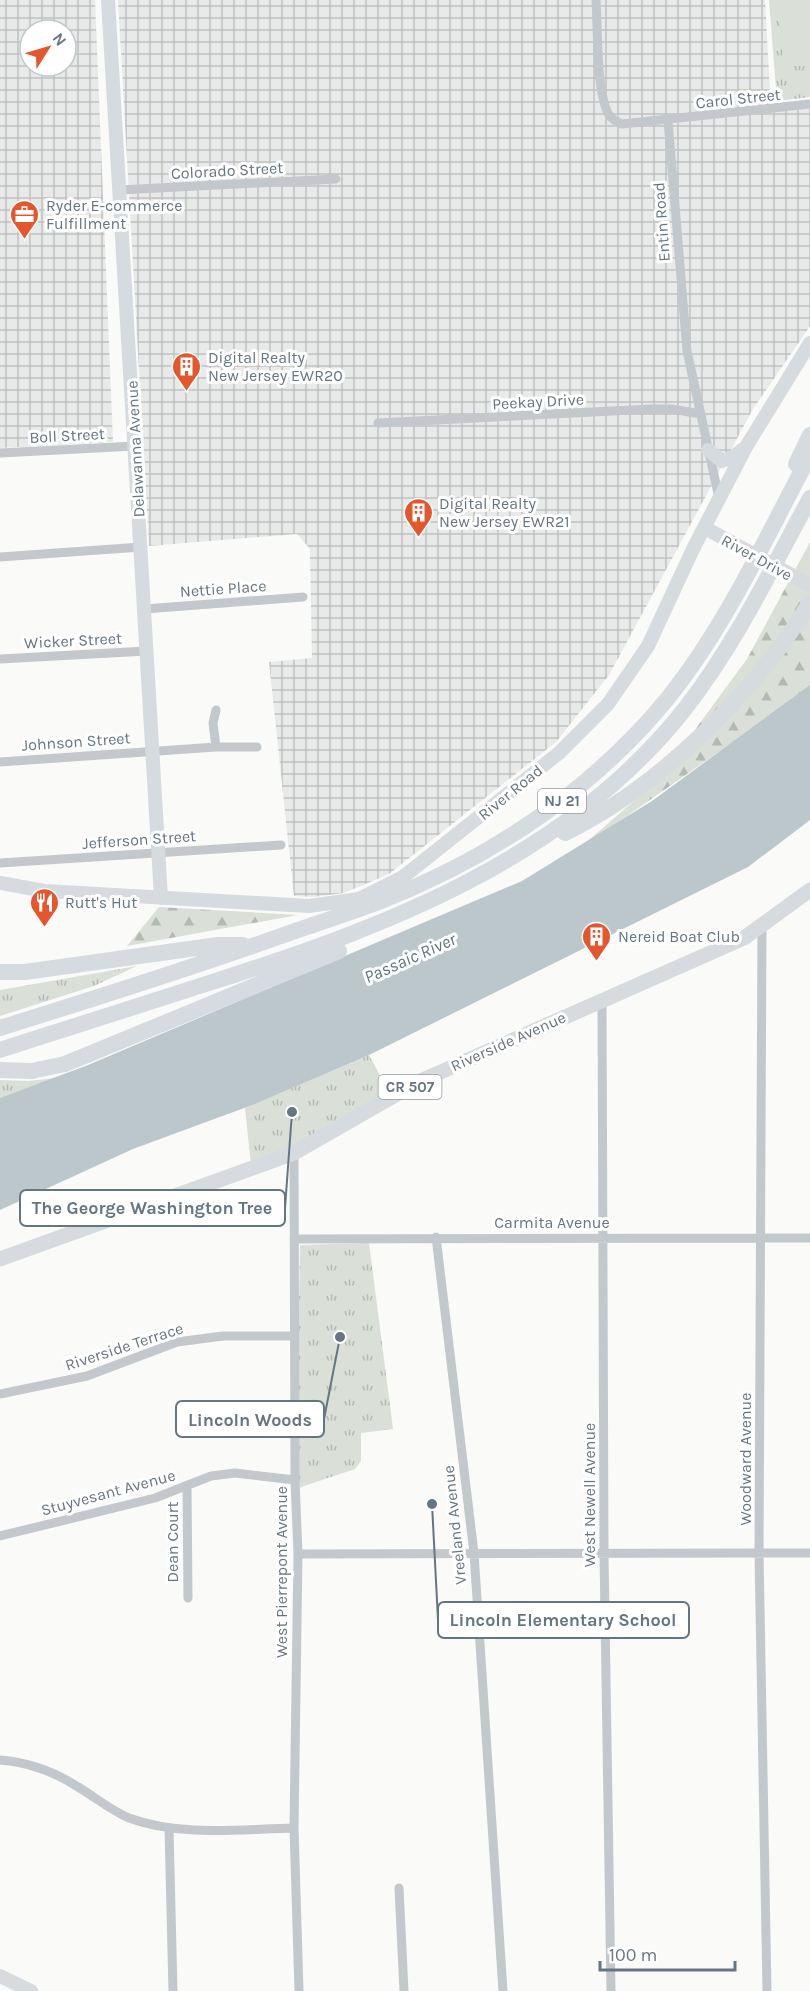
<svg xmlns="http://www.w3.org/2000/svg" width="810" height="1991" font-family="Karla,sans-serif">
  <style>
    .industrial { fill: url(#industrial-grid); fill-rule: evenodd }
    .grass { fill: url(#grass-tufts) }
    .forest { fill: url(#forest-firs) }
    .pitch { fill: #dadfd7 }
    .water { fill: #bbc7cb }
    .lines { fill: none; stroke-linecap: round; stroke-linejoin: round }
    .street { stroke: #c3c8cc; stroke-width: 9 }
    .secondary { stroke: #d6dbdf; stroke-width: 14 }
    .primary { stroke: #d6dbdf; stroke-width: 15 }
    .highway { stroke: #d6dbdf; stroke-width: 16 }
    .labels { text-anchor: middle; stroke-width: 6; stroke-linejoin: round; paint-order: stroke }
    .shield { fill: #fff; stroke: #939fa8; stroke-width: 1.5 }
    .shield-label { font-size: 15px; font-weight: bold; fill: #657683 }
    .street-label { font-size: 16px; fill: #657683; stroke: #fff }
    .poi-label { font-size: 16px; fill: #657683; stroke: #fff; text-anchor: start }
    .water-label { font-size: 18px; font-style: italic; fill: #60757c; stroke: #fff }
    .leader { fill: none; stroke: #657683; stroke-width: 2 }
    .callout-dot { fill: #657683; stroke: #fff; stroke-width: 2 }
    .callout { fill: #fff; stroke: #657683; stroke-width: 2 }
    .callout-label { font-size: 18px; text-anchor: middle; font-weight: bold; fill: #657683 }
  </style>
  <defs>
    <pattern id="industrial-grid" width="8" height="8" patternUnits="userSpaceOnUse" patternTransform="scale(1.5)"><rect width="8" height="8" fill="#e8e9e9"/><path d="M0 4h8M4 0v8" fill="none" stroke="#c0c1c2"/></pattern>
    <pattern id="grass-tufts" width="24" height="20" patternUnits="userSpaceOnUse" patternTransform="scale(1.5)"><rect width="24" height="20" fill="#dadfd7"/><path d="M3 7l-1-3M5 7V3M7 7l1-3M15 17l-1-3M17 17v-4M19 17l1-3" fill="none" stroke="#b4b9b4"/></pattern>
    <pattern id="forest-firs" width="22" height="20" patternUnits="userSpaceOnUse" patternTransform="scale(1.5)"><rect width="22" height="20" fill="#dadfd7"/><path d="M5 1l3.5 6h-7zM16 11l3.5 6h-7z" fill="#b4b9b4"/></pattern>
  </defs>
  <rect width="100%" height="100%" fill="#fafaf8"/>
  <path class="industrial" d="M0 0H95L113 442 0 448ZM30 30H66V66H30Z
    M118 0H765L771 109 810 108V326L753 409 609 675 556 742 389 874 344 893 313 897 294 896 269 662 312 658 310 549 297 534 149 546Z"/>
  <path class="grass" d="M769 0H810V97L777 101Z
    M137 966 94 986 0 1016V990Z
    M369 1055 389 1092 320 1134 251 1165 245 1108Z
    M56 1078 0 1098V1080L28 1081Z
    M369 1243 393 1429 361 1433V1461L355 1469 298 1488 296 1474 300 1245Z"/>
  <path class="forest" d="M810 542V688L574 853 658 780 747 659Z
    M159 907 298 915 127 946Z"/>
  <path class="pitch" d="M779 1H810V66H783Z"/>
  <path class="water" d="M810 685V820L748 867 369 1055 255 1104 133 1149 0 1210V1098L88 1065 522 881 652 801Z"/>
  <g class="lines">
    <path class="street" d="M596 0C598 28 596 90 608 113 611 119 615 121 622 124L810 104
      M668 120 687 351 719 498
      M119 190 336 179
      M378 423 652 409H672L700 414
      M0 453 135 446
      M0 557 141 547
      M145 609 303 597
      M0 659 147 651
      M216 710 213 723 216 747
      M0 762 216 747H257
      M0 863 281 845
      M762 927 759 1553 767 1991
      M602 999 604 1554 611 1991
      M294 1153 295 1480 298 1554 294 1828 299 1991
      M436 1237 474 1553 503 1991
      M294 1239 810 1238
      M0 1394 87 1376 177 1342 223 1336H294
      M187 1486 188 1598
      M0 1536 155 1498 211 1476 235 1473 295 1480
      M298 1554 810 1553
      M0 1760C27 1762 55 1772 78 1787 95 1797 110 1810 129 1818 181 1837 240 1829 294 1828
      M169 1828 173 1991
      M399 1888 404 1991"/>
    <path class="secondary" d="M108 0 161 898
      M708 450 722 461 733 457 742 450
      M705 528 810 585
      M0 883 45 891 309 906 359 899 403 877 559 753 608 704 648 646 693 549 746 447 810 343
      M0 1976 31 1991"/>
    <path class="primary" d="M0 1259 294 1153 418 1082 744 938 810 890"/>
    <path class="highway" d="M796 464 810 435
      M565 833C659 787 757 691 810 602
      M0 972H25L218 945H243
      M0 1028C93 999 186 970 278 937 312 925 347 914 381 901 491 858 593 790 668 698 726 626 766 537 810 455
      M0 1050C69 1028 137 1006 206 984 383 928 565 860 684 710 735 645 771 570 810 498
      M0 1070 32 1071 65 1064 339 951"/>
  </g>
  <defs>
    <symbol id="office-pin" viewBox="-11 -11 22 30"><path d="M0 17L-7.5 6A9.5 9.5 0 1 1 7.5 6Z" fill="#e4572e" stroke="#fff"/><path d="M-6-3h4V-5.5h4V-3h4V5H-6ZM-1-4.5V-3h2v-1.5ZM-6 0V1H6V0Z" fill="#fff"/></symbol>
    <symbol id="building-pin" viewBox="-11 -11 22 30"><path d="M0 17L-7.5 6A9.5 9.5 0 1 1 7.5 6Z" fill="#e4572e" stroke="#fff"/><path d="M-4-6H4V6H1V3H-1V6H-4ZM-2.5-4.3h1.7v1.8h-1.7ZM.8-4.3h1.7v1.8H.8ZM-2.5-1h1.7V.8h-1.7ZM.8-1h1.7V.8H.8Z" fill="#fff"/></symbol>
    <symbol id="restaurant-pin" viewBox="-11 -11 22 30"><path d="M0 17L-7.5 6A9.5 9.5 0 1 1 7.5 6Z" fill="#e4572e" stroke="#fff"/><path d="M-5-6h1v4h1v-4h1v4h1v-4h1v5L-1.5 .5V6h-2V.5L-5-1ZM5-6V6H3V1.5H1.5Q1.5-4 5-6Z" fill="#fff"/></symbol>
  </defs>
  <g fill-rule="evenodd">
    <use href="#office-pin" x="8" y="198" width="33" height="45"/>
    <use href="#building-pin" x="170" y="350" width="33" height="45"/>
    <use href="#building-pin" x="402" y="496" width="33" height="45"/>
    <use href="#restaurant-pin" x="28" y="886" width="33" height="45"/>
    <use href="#building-pin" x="580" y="920" width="33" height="45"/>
  </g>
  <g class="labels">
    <g class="shield">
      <rect x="538" y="789" width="48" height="24" rx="4.5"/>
      <rect x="378.5" y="1075" width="63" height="24" rx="4.5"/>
    </g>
    <g class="shield-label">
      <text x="562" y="806">NJ 21</text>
      <text x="410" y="1092">CR 507</text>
    </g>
    <g class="street-label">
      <text transform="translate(738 98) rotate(-6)" y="6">Carol Street</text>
      <text transform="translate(227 170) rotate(-3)" y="6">Colorado Street</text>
      <text transform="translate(661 222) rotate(-94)" y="6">Entin Road</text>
      <text transform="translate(538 401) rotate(-3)" y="6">Peekay Drive</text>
      <text transform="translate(67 435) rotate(-3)" y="6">Boll Street</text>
      <text transform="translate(135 449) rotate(-93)" y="6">Delawanna Avenue</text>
      <text transform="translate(757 557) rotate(29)" y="6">River Drive</text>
      <text transform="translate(223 588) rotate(-4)" y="6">Nettie Place</text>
      <text transform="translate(73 640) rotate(-3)" y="6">Wicker Street</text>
      <text transform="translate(76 741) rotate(-4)" y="6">Johnson Street</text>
      <text transform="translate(510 792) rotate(-39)" y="6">River Road</text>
      <text transform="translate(139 839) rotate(-4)" y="6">Jefferson Street</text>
      <text transform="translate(508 1041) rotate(-24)" y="6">Riverside Avenue</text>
      <text x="552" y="1228">Carmita Avenue</text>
      <text transform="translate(124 1346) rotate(-18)" y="6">Riverside Terrace</text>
      <text transform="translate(745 1459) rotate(-90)" y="6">Woodward Avenue</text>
      <text transform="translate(108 1492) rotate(-15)" y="6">Stuyvesant Avenue</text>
      <text transform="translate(589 1495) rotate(-90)" y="6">West Newell Avenue</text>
      <text transform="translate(454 1525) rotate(-96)" y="6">Vreeland Avenue</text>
      <text transform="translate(172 1542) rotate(-90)" y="6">Dean Court</text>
      <text transform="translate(281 1572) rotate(-90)" y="6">West Pierrepont Avenue</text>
    </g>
    <g class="poi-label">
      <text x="46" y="211">Ryder E-commerce<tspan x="46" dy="18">Fulfillment</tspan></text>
      <text x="208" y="363">Digital Realty<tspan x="208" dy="18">New Jersey EWR20</tspan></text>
      <text x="439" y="509">Digital Realty<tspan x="439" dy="18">New Jersey EWR21</tspan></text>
      <text x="65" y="908">Rutt's Hut</text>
      <text x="618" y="942">Nereid Boat Club</text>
    </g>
    <g class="water-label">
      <text transform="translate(410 958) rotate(-24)" y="6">Passaic River</text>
    </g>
  </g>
  <path class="leader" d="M292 1112L285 1208M340 1337L324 1419M432 1504L438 1620"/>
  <g class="callout-dot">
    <circle cx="292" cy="1112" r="6"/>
    <circle cx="340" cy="1337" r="6"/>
    <circle cx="432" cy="1504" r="6"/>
  </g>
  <g class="callout">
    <rect x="20" y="1190" width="265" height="36" rx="6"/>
    <rect x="176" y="1401" width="148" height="36" rx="6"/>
    <rect x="438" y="1602" width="251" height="36" rx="6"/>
  </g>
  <g class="callout-label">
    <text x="152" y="1214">The George Washington Tree</text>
    <text x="250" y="1426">Lincoln Woods</text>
    <text x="563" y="1626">Lincoln Elementary School</text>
  </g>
  <g transform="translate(48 48) rotate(53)"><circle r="28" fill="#ffffff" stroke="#c1c8cd" stroke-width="1.5"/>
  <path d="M0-4.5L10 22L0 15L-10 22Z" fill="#e4572e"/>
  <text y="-9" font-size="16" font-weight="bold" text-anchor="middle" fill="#657683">N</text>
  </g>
  <path d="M600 1961v9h135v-9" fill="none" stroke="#657683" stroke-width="3"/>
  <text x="609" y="1961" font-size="18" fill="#657683" stroke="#ffffff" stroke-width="4.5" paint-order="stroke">100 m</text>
</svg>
